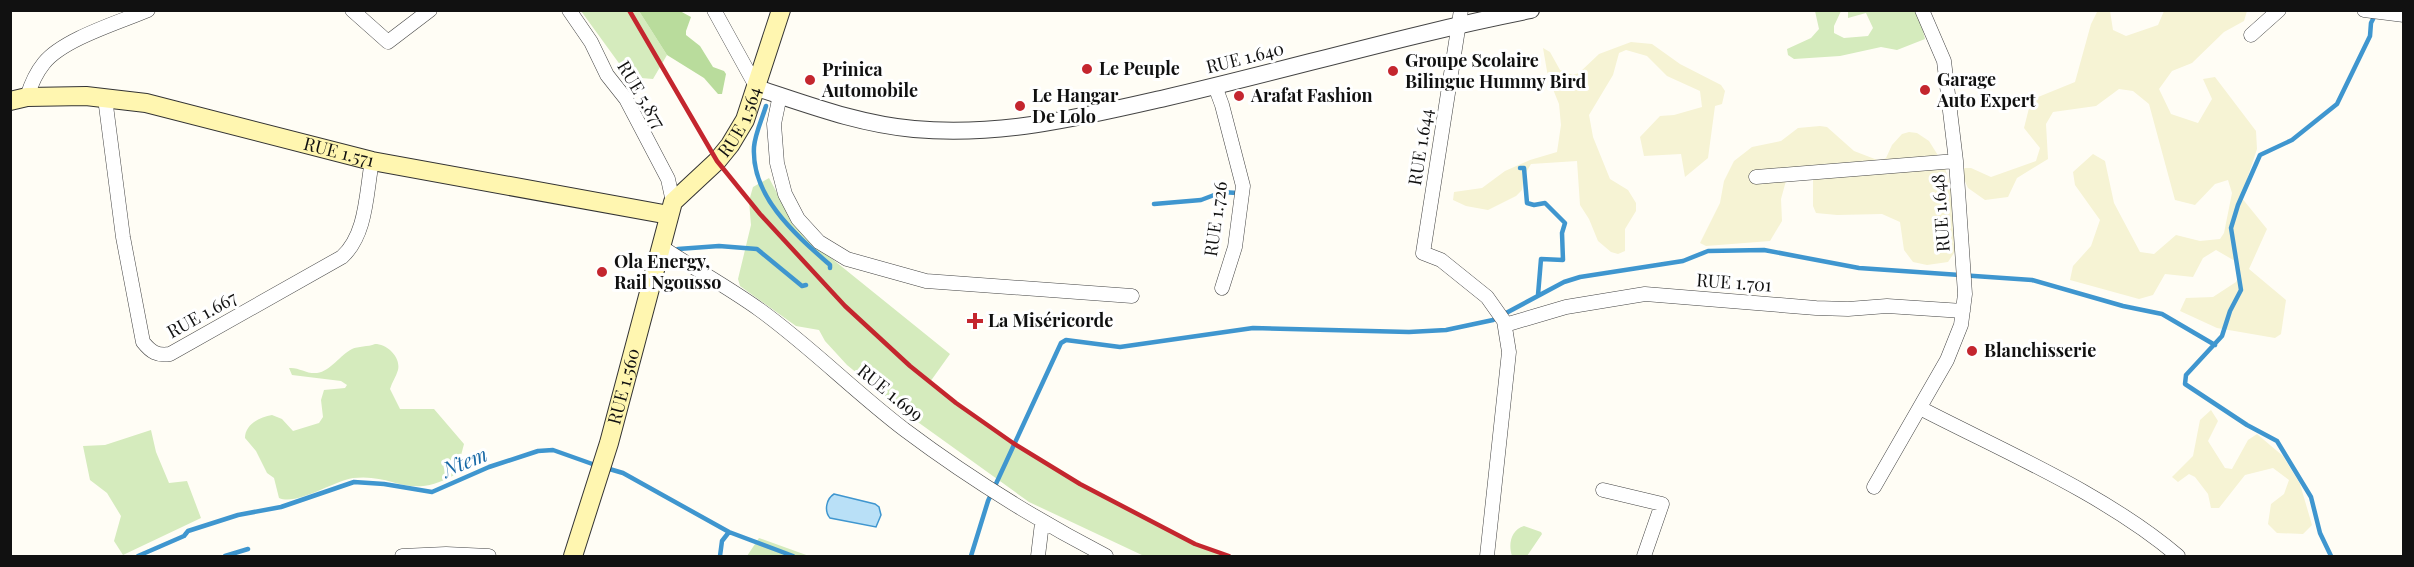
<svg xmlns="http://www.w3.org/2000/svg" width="2414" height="567" font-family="'Playfair Display',serif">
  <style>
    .farmland { fill: #f6f3d4 }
    .green { fill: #d5ebbd }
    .forest { fill: #b9dc9c }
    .water { fill: #b9e0f7; stroke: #3f96cf; stroke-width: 1.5 }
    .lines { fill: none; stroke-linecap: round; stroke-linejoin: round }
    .stream { stroke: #3f96cf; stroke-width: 4.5 }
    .minor-casing { stroke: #444; stroke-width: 15 }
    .tertiary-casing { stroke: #444; stroke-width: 18 }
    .secondary-casing { stroke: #333; stroke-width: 20 }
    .minor { stroke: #fff; stroke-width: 14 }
    .tertiary { stroke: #fff; stroke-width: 16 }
    .secondary { stroke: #fff6b0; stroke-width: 18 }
    .rail { stroke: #c4262e; stroke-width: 4.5 }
    .poi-dot { fill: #c4262e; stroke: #fff; stroke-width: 2 }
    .labels { text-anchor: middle; stroke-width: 6; stroke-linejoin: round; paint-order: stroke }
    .street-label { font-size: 18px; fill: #111; stroke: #fff }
    .poi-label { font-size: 18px; font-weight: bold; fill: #111; stroke: #fff; text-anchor: start }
    .water-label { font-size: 20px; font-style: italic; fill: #1768a6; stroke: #fff }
  </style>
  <rect width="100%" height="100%" fill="#fffdf5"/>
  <path class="farmland" d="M2110 11 2113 30 2126 36 2158 25 2164 11H2247L2244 21 2224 32 2192 63 2172 71 2159 89 2171 114 2198 123 2212 99 2203 79 2215 77 2256 131 2257 149 2241 197 2267 229 2249 269 2286 300 2281 334 2275 338 2217 328 2180 311 2186 298 2213 297 2236 282 2239 275 2235 261 2216 250 2203 258 2193 277 2165 274 2153 295 2139 299 2070 280 2073 266 2091 246 2100 220 2075 185 2073 172 2093 154 2105 161 2114 203 2140 252 2154 254 2176 235 2200 241 2220 239 2224 233 2232 193 2228 180 2215 184 2195 205 2175 200 2149 104 2133 91 2119 89 2096 106 2053 112 2046 124 2048 159 2017 178 2008 197 1985 200 1968 188 1962 175 1964 168H1971L1991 177 2036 161 2040 148 2024 128 2031 100 2075 82 2091 24 2097 12Z
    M1631 42 1652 44 1680 64 1721 85 1725 91 1722 104 1715 106 1708 158 1685 177 1681 154 1644 156 1640 137 1660 116 1674 115 1702 107 1700 91 1667 76 1647 56 1626 50 1619 53 1613 75 1589 115 1593 137 1610 179 1628 190 1636 203V211L1625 229V251L1618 254 1611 252 1598 241 1589 219 1580 205 1577 161 1531 164 1524 176 1522 190 1516 196 1488 210 1466 206 1453 200 1454 192 1482 188 1505 171 1530 160 1557 152 1561 125 1559 104 1548 77 1543 48 1550 52 1560 70 1573 75 1579 73 1599 54Z
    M1820 126 1827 127 1854 151 1880 161 1886 158 1892 145 1902 134 1909 132 1917 133 1929 141 1944 165 1953 193 1956 250 1948 262 1927 265 1913 262 1904 250 1900 222 1882 214 1837 215 1816 213 1813 206V178L1787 177 1781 199 1782 221 1770 241 1706 246 1700 243 1720 203 1724 181 1734 161 1752 147 1781 141 1798 128Z
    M2211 410 2218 421 2208 441 2225 468 2232 469 2248 440 2257 434 2283 456 2300 484 2312 525 2303 534 2277 533 2268 524 2271 504 2284 494 2289 480 2273 468 2245 475 2219 508H2211L2208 494 2195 477 2189 474 2178 482 2172 477 2193 456 2200 420Z"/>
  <path class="green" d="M581 11H639L667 55 653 79 629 77Z
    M1815 11H1841L1834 26V33L1844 38 1868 36 1873 28 1866 13 1848 18V11H1918L1925 39 1897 50 1881 47 1840 56 1794 59 1788 55 1787 49 1811 38 1819 29Z
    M769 178 784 206 810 241 950 354 930 382C1019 453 1122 515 1229 556H1144L1029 502 908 415 847 365 825 341 819 330 796 326 740 286 738 279 751 225 749 201 753 187Z
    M375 344C387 344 401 357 398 370 396 377 392 382 390 389L400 409H434L464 444 456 474C407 502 397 473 353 478 333 481 297 506 279 498L274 478 267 473 256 451 245 438C245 424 260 417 272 415L282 419 293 431 319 423 323 417 321 400 324 390 345 388 347 385 341 381 292 375 289 368C299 367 306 374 317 373 331 371 340 355 352 349 358 346 368 347 375 344Z
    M151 430 156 452 169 483 187 481 201 518 123 555 114 541 121 516 107 493 90 480 83 446 105 445Z
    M1524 526 1541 532 1542 534 1527 556H1512C1508 544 1511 530 1524 526Z
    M759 538 809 556H747Z"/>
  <path class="forest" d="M639 11H680L691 17 686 31V35L700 46 713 67 724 71 726 74 722 94H718L704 78 667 55Z"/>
  <path class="water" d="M834 494 875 504 879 507 881 515 876 527 830 518C824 511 826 499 834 494Z"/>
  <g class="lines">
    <path class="stream" d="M766 106C762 119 755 134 754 147 751 197 796 235 830 265V268
      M1520 168H1524L1527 203 1534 205 1545 203 1565 223 1562 233 1563 260 1541 259 1538 295
      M1154 204 1201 200 1222 192 1237 193
      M678 249 719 246 757 249 802 286 806 285
      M606 468 623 473 729 532 793 556
      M138 556 184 536 188 531 238 515 281 507 354 482 384 484 432 492 489 467 538 451 553 450 598 466
      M225 556 248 549
      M720 556 722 541 729 532
      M971 556 988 501 1061 343 1066 340 1120 347 1253 328 1409 332 1446 330 1493 320 1564 282 1580 277 1683 261 1708 251 1764 250 1859 268 2032 280 2123 306 2162 314 2215 345
      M2331 556 2320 533 2311 497 2277 441 2247 425 2185 384 2186 375 2222 336 2230 311 2241 290 2231 228 2238 205 2260 155 2292 140 2337 104 2370 36 2371 23 2376 13"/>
    <defs>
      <path id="minor" d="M352 10 388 42 430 10
        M569 10 591 42 607 75 626 99 668 179 673 202
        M714 10 757 88
        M1461 10 1423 253 1441 260 1487 297 1504 321 1509 352 1487 556
        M2364 10 2404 15
        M2251 35 2279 10
        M1215 86 1222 105 1243 186 1235 247 1222 288
        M780 95 774 124 777 163 785 194 798 219 819 242 847 259 926 281 1132 296
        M27 97C31 84 35 74 44 63 63 39 120 22 148 10
        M105 98 123 237 143 342C151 352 157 356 170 354L342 257C367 234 366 193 372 161
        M1756 177 1956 161
        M660 246C693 268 728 287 760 310 811 347 855 392 905 430 969 478 1035 519 1106 556
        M1505 325 1566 307 1645 294 1816 308 1848 309 1887 306 1963 311
        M1920 408C2005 452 2105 494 2178 556
        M1874 487 1947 360 1961 325 1965 294 1956 161 1944 61 1922 10
        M1603 490 1662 504 1644 556
        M402 556 446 554 489 556
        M1038 556 1042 523"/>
      <path id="tertiary" d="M757 88C809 105 859 124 914 129 1000 137 1082 117 1165 98 1287 70 1408 34 1531 10"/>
      <g id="secondary">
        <path id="s1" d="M10 101 27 97 86 96 146 103 372 161 669 215"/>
        <path id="s2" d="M573 556 609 443 673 202 717 161 730 145 745 120 781 10"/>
      </g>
    </defs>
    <use href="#minor" class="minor-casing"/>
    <use href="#tertiary" class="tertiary-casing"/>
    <use href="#secondary" class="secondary-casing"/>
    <use href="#minor" class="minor"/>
    <use href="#tertiary" class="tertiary"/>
    <use href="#secondary" class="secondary"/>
    <path class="rail" d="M629 10 717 161 760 214 845 306 910 366 956 403 1013 443 1080 484 1195 544 1229 556"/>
  </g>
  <g class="poi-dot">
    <circle cx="1087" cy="69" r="6"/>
    <circle cx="1393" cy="71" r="6"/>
    <circle cx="810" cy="80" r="6"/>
    <circle cx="1925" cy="90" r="6"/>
    <circle cx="1239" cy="96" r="6"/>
    <circle cx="1020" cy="106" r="6"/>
    <circle cx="602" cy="272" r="6"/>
    <path d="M972 312h6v6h6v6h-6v6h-6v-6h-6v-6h6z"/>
    <circle cx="1972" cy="351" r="6"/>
  </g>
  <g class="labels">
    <g class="street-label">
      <text transform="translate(1245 58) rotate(-14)" y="6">RUE 1.640</text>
      <text transform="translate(641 95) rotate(59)" y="6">RUE 5.877</text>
      <text dy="6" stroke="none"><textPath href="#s2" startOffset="474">RUE 1.564</textPath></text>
      <text transform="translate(1421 147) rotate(-81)" y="6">RUE 1.644</text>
      <text dy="6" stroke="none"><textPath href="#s1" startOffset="336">RUE 1.571</textPath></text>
      <text transform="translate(1941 213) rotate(-94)" y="6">RUE 1.648</text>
      <text transform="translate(1216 219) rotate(-82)" y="6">RUE 1.726</text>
      <text transform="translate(1734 283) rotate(4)" y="6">RUE 1.701</text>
      <text transform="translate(202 315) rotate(-29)" y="6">RUE 1.667</text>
      <text dy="6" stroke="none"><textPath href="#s2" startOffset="177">RUE 1.560</textPath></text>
      <text transform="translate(890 393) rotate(39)" y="6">RUE 1.699</text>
    </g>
    <g class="poi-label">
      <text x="1405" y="67">Groupe Scolaire<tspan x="1405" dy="21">Bilingue Hummy Bird</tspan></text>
      <text x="1099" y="75">Le Peuple</text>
      <text x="822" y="76">Prinica<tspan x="822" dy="21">Automobile</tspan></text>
      <text x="1937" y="86">Garage<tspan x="1937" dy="21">Auto Expert</tspan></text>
      <text x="1032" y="102">Le Hangar<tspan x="1032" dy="21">De Lolo</tspan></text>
      <text x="1251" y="102">Arafat Fashion</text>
      <text x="614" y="268">Ola Energy,<tspan x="614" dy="21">Rail Ngousso</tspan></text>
      <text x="988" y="327">La Miséricorde</text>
      <text x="1984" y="357">Blanchisserie</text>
    </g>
    <g class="water-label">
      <text transform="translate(465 462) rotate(-22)" y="7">Ntem</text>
    </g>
  </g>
  <rect width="2414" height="567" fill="none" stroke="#111111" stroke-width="24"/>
</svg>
